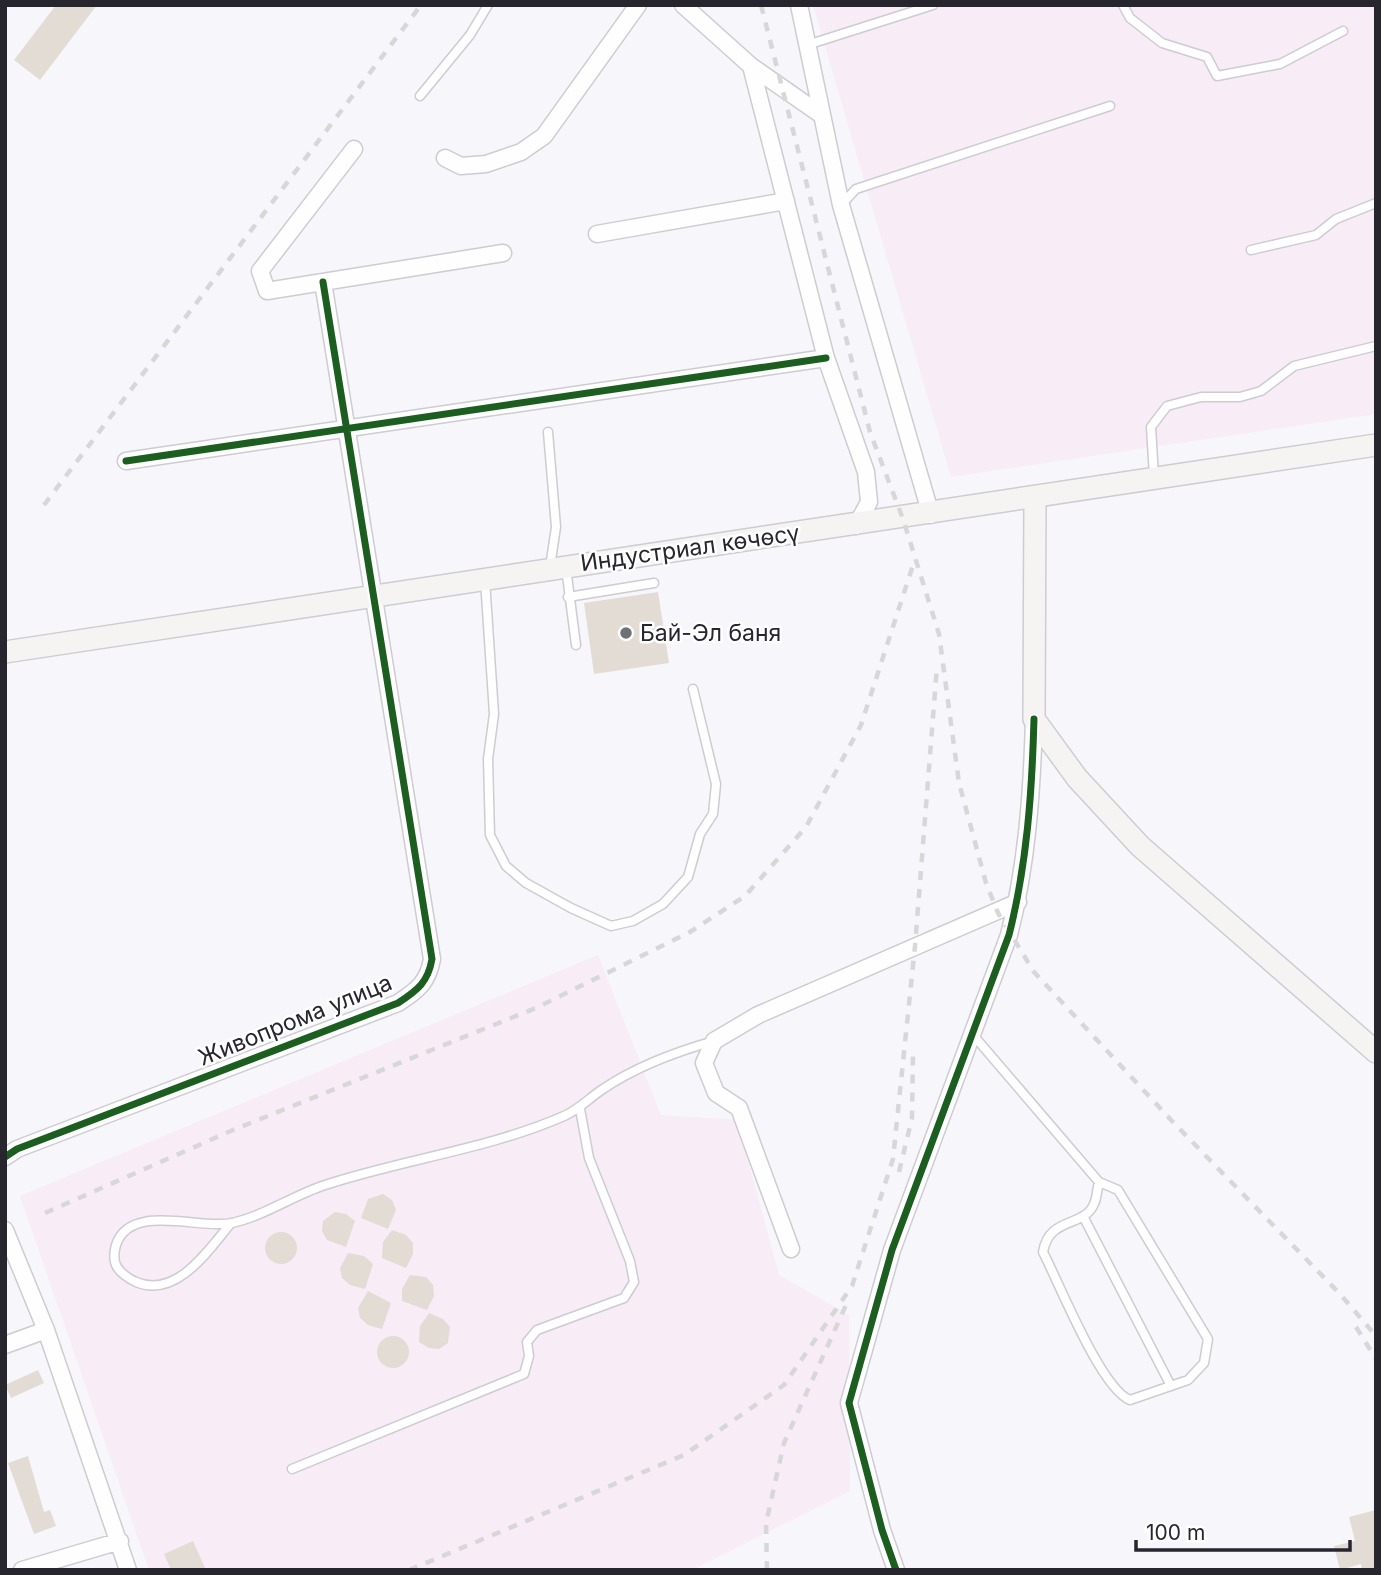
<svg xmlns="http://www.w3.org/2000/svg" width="1381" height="1575" font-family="Inter,sans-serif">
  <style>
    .industrial { fill: #f8ecf7 }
    .building { fill: #e2dcd4 }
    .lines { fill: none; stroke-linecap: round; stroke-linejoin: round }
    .lane-casing { stroke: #ccccd2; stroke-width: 11 }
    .street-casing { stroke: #ccccd2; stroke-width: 19 }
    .secondary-casing { stroke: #ccccd2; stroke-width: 24 }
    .lane { stroke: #fefefe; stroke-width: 8 }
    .street { stroke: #fefefe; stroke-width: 16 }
    .secondary { stroke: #f6f4f2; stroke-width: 21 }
    .rail { stroke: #d7d7d8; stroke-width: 4.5; stroke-dasharray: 9 9; stroke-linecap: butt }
    .cycleway-casing { stroke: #fff; stroke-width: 11 }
    .cycleway { stroke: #1b5e20; stroke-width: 7 }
    .poi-dot { fill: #6f6f76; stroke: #fff; stroke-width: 2.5 }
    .labels { text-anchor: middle; stroke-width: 5; stroke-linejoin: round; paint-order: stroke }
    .street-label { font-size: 23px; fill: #27262f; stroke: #fff }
    .poi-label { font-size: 23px; fill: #27262f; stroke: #fff; text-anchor: start }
  </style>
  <rect width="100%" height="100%" fill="#f6f6fb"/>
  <path class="industrial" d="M813 5H1376V414L951 477Z
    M598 955 661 1115 737 1120 779 1275 849 1315 850 1491 692 1570H149L20 1196Z"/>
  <path class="building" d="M56 5H97L40 80 14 60Z
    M658 592 669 663 594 674 584 603Z
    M383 1194 392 1200 396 1210 388 1229 361 1218 368 1199Z
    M335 1212 346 1214 355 1221 346 1247 327 1240 322 1231 323 1221Z
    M392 1230 406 1235 413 1243V1254L406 1268 382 1258 383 1242Z
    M265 1248a16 16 0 1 1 32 0a16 16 0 1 1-32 0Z
    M348 1253 364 1256 373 1264 365 1289 350 1285 342 1278 340 1268Z
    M410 1275 426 1277 433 1285 434 1296 427 1310 402 1301V1289Z
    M368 1291 391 1303 382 1329 368 1325 360 1318 358 1308Z
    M429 1313 443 1319 450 1327 448 1343 439 1349 429 1348 419 1342 420 1326Z
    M377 1352a16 16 0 1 1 32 0a16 16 0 1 1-32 0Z
    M38 1370 44 1383 11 1398 5 1385Z
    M28 1456 44 1512 50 1510 56 1526 34 1534 8 1463Z
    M1376 1510V1570H1362L1361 1564 1340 1570 1334 1546 1355 1541 1349 1517Z
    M193 1541 206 1570H171L164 1554Z"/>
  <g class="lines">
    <defs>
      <path id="lane" d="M1123 5 1130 18 1162 43 1207 57 1217 76 1280 64 1343 31
        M807 45 933 5
        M420 96 470 35 488 5
        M841 205 856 189 1110 106
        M1251 250 1316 235 1336 219 1376 203
        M548 432 556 527 550 567
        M1154 477 1151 427 1167 406 1201 397H1240L1261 391 1294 366 1376 346
        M566 568 576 645
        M485 580 494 714 488 759 490 835 506 866 526 883 571 908 611 926 633 921 663 904 688 877 700 834 713 814 716 784 693 689
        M568 597 654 583
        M974 1036 1099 1182 1118 1190 1208 1339 1204 1363 1188 1380 1130 1400C1101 1389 1059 1283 1043 1252 1049 1216 1084 1228 1094 1204 1097 1198 1097 1189 1099 1182
        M1083 1216 1171 1386
        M231 1223C208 1251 176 1299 136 1282 129 1279 119 1272 116 1265 113 1258 114 1252 116 1245 130 1202 200 1230 232 1223 264 1216 294 1195 325 1185 404 1159 489 1149 564 1116 580 1109 589 1098 603 1089 637 1066 675 1052 714 1041
        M292 1469 524 1374 529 1356 527 1342 537 1330 624 1298 634 1282 630 1261 589 1158 580 1109"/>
      <path id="street" d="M683 5 751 66 820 114
        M799 5 841 205 931 515
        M751 66 826 358 866 472 869 502 856 526
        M354 149 260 271 267 291 503 253
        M445 158 461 166 486 164 521 152 544 136 638 5
        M597 234 786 201
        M126 461 826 358
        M5 1157 17 1149 398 1003C418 990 428 982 432 959L323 282
        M5 1230 46 1330 128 1570
        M791 1249 739 1108 716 1093 704 1063 714 1041 758 1015 1018 902
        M5 1345 46 1330
        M22 1570 120 1541
        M896 1570 882 1530 849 1403 892 1250 1009 935C1027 864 1032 792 1034 719"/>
      <path id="secondary" d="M1035 499 1034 719 1077 778 1140 846 1376 1052
        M5 652C462 579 919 517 1376 445"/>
    </defs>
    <use href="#lane" class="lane-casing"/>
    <use href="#street" class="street-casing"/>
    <use href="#secondary" class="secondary-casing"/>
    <use href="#lane" class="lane"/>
    <use href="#street" class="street"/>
    <use href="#secondary" class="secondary"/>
    <path class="rail" d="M761 5 870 432 903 519 939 634 959 783 986 883 998 913 1034 972 1172 1121 1340 1294 1376 1336
      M44 505 421 5
      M899 1172 912 1118 913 1051
      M45 1213 233 1130 536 1008 690 932 745 896 806 827 861 725 915 559
      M1356 1327 1376 1359
      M409 1570 684 1455 784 1385 852 1286 893 1159 915 946 937 666
      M767 1570 766 1523 784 1443 846 1305"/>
    <defs>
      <path id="cycleway" d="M126 461 826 358
        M5 1157 17 1149 398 1003C418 990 428 982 432 959L323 282
        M896 1570 882 1530 849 1403 892 1250 1009 935C1027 864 1032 792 1034 719"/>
    </defs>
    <use href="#cycleway" class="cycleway-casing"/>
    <use href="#cycleway" class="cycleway"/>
  </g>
  <circle class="poi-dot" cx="626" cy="633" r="7"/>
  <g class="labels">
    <g class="street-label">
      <text transform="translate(690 548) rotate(-8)" y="8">Индустриал көчөсү</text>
      <text transform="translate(295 1020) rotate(-22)" y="8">Живопрома улица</text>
    </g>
    <g class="poi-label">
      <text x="640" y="641">Бай-Эл баня</text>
    </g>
  </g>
  <rect width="1381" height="1575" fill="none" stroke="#27262f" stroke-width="14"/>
  <path d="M1136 1540v10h214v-10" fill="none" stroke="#27262f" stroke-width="3.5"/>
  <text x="1146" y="1540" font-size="21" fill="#27262f" stroke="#ffffff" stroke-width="5" paint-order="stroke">100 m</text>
</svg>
